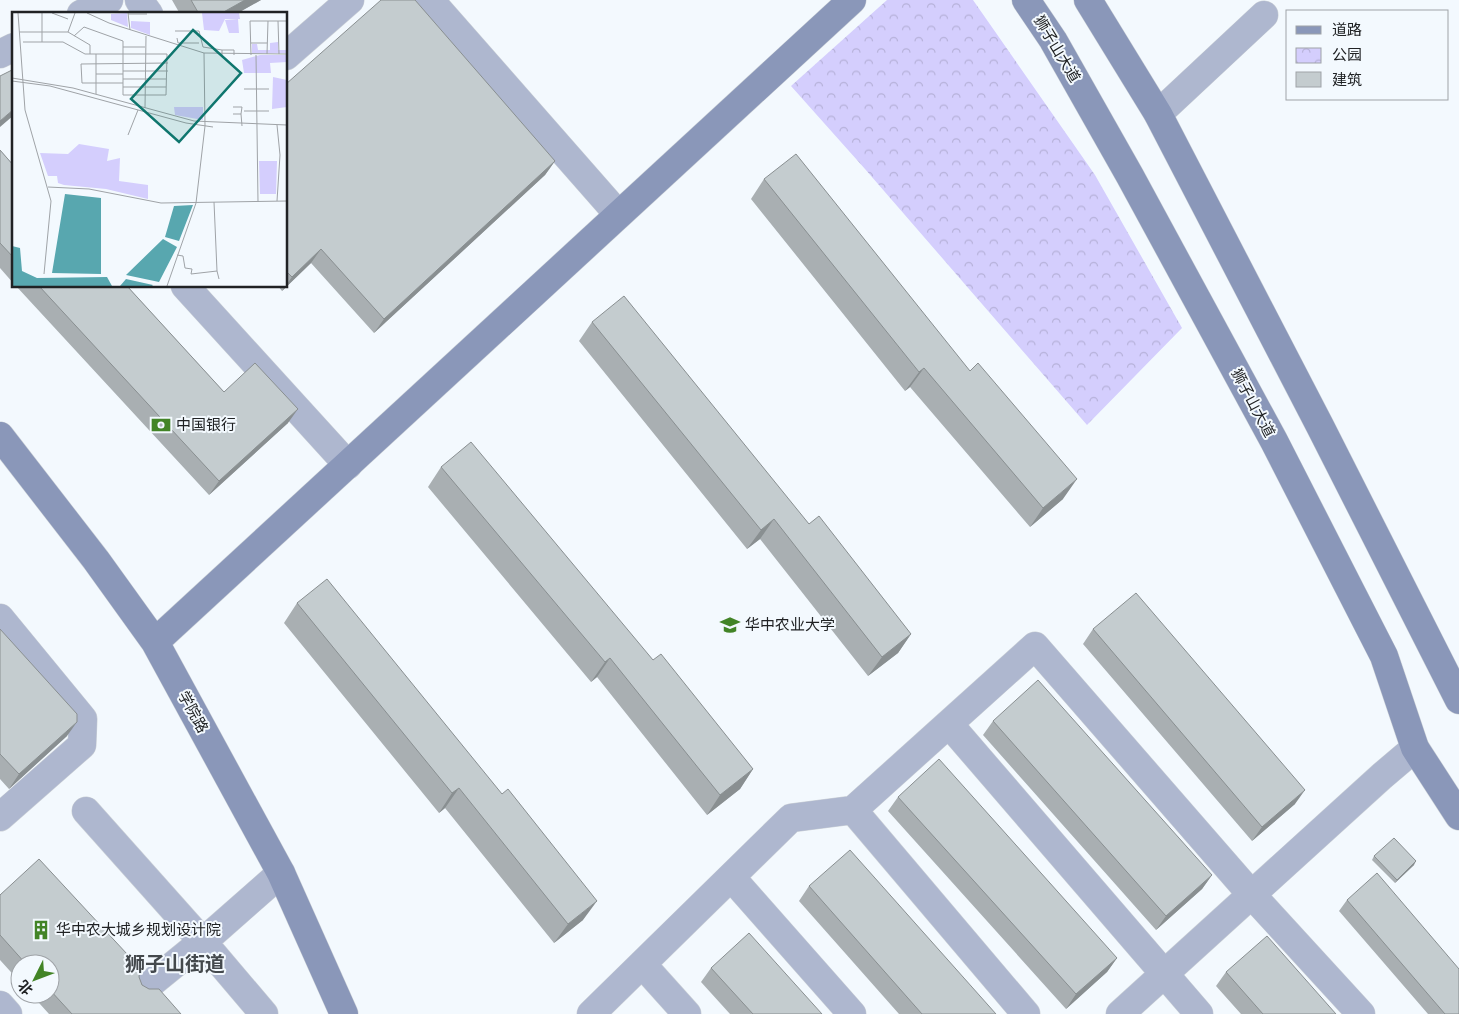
<svg xmlns="http://www.w3.org/2000/svg" width="1459" height="1014" font-family="'Crimson Pro','Noto Sans SC',serif">
  <style>
    .park { fill: url(#park-crowns) }
    .lines { fill: none; stroke-linecap: round; stroke-linejoin: round }
    .street-casing { stroke: #cdd2d7; stroke-width: 29 }
    .secondary-casing { stroke: #cdd2d7; stroke-width: 29 }
    .street { stroke: #aeb7cf; stroke-width: 28 }
    .secondary { stroke: #8a97b9; stroke-width: 28 }
    .wall { fill: #a9afb2 }
    .shaded-wall { fill: #898f91 }
    .building { fill: #c4cccf; stroke: #898f91 }
    .labels { text-anchor: middle; stroke-width: 4; stroke-linejoin: round; paint-order: stroke }
    .street-label { font-size: 15px; fill: #202224; stroke: #f3f9fe }
    .poi-label { font-size: 15px; fill: #202224; stroke: #f3f9fe; text-anchor: start }
    .district-label { font-size: 20px; font-weight: bold; fill: #44494d; stroke: #f3f9fe }
    .inset-road { fill: none; stroke: #9fa3a7; stroke-width: 1 }
    .view { fill: #0f766e; fill-opacity: 0.15; stroke: #0f766e; stroke-width: 2.5 }
    .inset-edge { fill: none; stroke: #202224; stroke-width: 2.5 }
  </style>
  <defs>
    <pattern id="park-crowns" width="20" height="18" patternUnits="userSpaceOnUse" patternTransform="scale(1.25)"><rect width="20" height="18" fill="#d4cefd"/><path d="M2 6a3 3 0 1 1 6 0M12 15a3 3 0 1 1 6 0" fill="none" stroke="#b6b1d9"/></pattern>
  </defs>
  <rect width="100%" height="100%" fill="#f3f9fe"/>
  <path class="park" d="M887 0H973L1095 175 1182 328 1087 425 865 169 791 86Z"/>
  <g class="lines">
    <defs>
      <path id="street" d="M139 0 149 14
        M430 0 618 214
        M81 14 109 0
        M0 54 14 47
        M286 56 350 0
        M1158 114 1264 15
        M185 286 348 465
        M0 618 83 719 82 745 0 817
        M949 724 1199 1014
        M853 810 1026 1014
        M86 811 202 941 264 1014
        M731 877 852 1014
        M642 964 687 1014
        M144 989 214 932 281 873
        M0 1005 8 1014
        M591 1014 791 818 853 810 1035 646 1251 894 1361 1014
        M1120 1014 1382 776 1415 748"/>
      <path id="secondary" d="M1026 0 1053 40 1130 176 1274 441 1384 656 1415 748 1459 816
        M1088 0 1158 114 1320 426 1459 700
        M0 436 96 560 155 642 281 873 344 1014
        M155 642 852 0"/>
    </defs>
    <use href="#street" class="street-casing"/>
    <use href="#secondary" class="secondary-casing"/>
    <use href="#street" class="street"/>
    <use href="#secondary" class="secondary"/>
  </g>
  <path class="wall" d="M172 0H261L236 14H180Z
    M286 84 555 161 545 175 374 333 311 263 282 291 278 286H286Z
    M0 150 14 166V284L0 268Z
    M764 179 1063 499 1030 527 910 387 905 391 751 199Z
    M16 286H127L224 392 288 423 209 495Z
    M592 322 809 524 911 634 898 653 868 676 760 539 747 549 579 341Z
    M441 467 653 660 753 769 740 789 707 815 597 677 591 682 428 487Z
    M297 603 583 920 554 943 445 808 439 813 284 623Z
    M0 629 67 736 9 789 0 779Z
    M1093 629 1295 804 1252 841 1083 644Z
    M993 721 1212 875 1202 889 1156 930 983 735Z
    M898 797 1117 958 1107 972 1066 1009 888 811Z
    M1374 856 1414 865 1395 883 1372 860Z
    M809 886 996 1014H899L799 901Z
    M0 895 139 977 142 985 181 1014H49L31 994H50V964H20V982L0 960Z
    M1347 900 1459 1014H1428L1339 911Z
    M711 968 822 1014H730L701 982Z
    M1226 972 1336 1014H1241L1216 986Z"/>
  <path class="shaded-wall" d="M245 0H261L236 14H220Z
    M14 109V115L0 127V121Z
    M555 161 545 175 374 333 384 319Z
    M321 249 311 263 282 291 285 286H286V285L292 277Z
    M924 368 910 387 905 391 919 372Z
    M298 409 288 423 209 495 219 481Z
    M1077 479 1063 499 1030 527 1043 508Z
    M774 519 760 539 747 549 761 530Z
    M911 634 898 653 868 676 882 657Z
    M610 658 597 677 591 682 605 662Z
    M77 722 67 736 9 789 19 774Z
    M753 769 740 789 707 815 720 795Z
    M459 788 445 808 439 813 452 793Z
    M1305 790 1295 804 1252 841 1262 827Z
    M1416 861 1414 865 1395 883 1397 880Z
    M1212 875 1202 889 1156 930 1166 916Z
    M597 901 583 920 554 943 568 924Z
    M1117 958 1107 972 1066 1009 1076 994Z"/>
  <path class="building" d="M191 0H245L220 14H199Z
    M381 0H415L555 161 384 319 321 249 292 277 286 271V84Z
    M14 69V109L0 121V76Z
    M0 150 14 166V258L0 243Z
    M796 154 970 371 978 363 1077 479 1043 508 924 368 919 372 764 179Z
    M39 286H127L224 392 255 363 298 409 219 481Z
    M624 296 809 524 819 516 911 634 882 657 774 519 761 530 592 322Z
    M471 442 653 660 661 654 753 769 720 795 610 658 605 662 441 467Z
    M327 579 502 794 508 789 597 901 568 924 459 788 452 793 297 603Z
    M1136 593 1305 790 1262 827 1093 629Z
    M0 629 77 714V722L19 774 0 754Z
    M1038 680 1212 875 1166 916 993 721Z
    M939 759 1117 958 1076 994 898 797Z
    M1394 838 1416 861 1397 880 1374 856Z
    M850 850 996 1014H922L809 886Z
    M39 859 140 968 139 977 142 985 149 989H159L181 1014H72L50 990V964H26L0 935V895Z
    M1377 873 1459 969V1014H1445L1347 900Z
    M749 933 822 1014H753L711 968Z
    M1267 936 1336 1014H1263L1226 972Z"/>
  <defs>
    <symbol id="bank-bare" viewBox="-9 -9 18 18"><path d="M-6-4H6V4H-6ZM0-2.3a2.3 2.3 0 1 0 0 4.6a2.3 2.3 0 1 0 0-4.6Z" fill="#428426" stroke="#f3f9fe" stroke-width="2.5" paint-order="stroke"/></symbol>
    <symbol id="university-bare" viewBox="-9 -9 18 18"><path d="M0-5L7-2L0 1L-7-2ZM-4 1L0 2.5L4 1V4Q0 6-4 4Z" fill="#428426" stroke="#f3f9fe" stroke-width="2.5" paint-order="stroke"/></symbol>
    <symbol id="building-bare" viewBox="-9 -9 18 18"><path d="M-4-6H4V6H1V3H-1V6H-4ZM-2.5-4.3h1.7v1.8h-1.7ZM.8-4.3h1.7v1.8H.8ZM-2.5-1h1.7V.8h-1.7ZM.8-1h1.7V.8H.8Z" fill="#428426" stroke="#f3f9fe" stroke-width="2.5" paint-order="stroke"/></symbol>
  </defs>
  <g fill-rule="evenodd">
    <use href="#bank-bare" x="147" y="411" width="28" height="28"/>
    <use href="#university-bare" x="716" y="611" width="28" height="28"/>
    <use href="#building-bare" x="27" y="916" width="28" height="28"/>
  </g>
  <g class="labels">
    <g class="street-label">
      <text transform="translate(1057 49) rotate(59)" y="5">狮子山大道</text>
      <text transform="translate(1253 403) rotate(62)" y="5">狮子山大道</text>
      <text transform="translate(193 712) rotate(61)" y="5">学院路</text>
    </g>
    <g class="poi-label">
      <text x="176" y="430">中国银行</text>
      <text x="745" y="630">华中农业大学</text>
      <text x="56" y="935">华中农大城乡规划设计院</text>
    </g>
    <g class="district-label">
      <text x="175" y="971">狮子山街道</text>
    </g>
  </g>
  <g transform="translate(12 12)">
    <rect width="275" height="275" fill="#f3f9fe"/>
    <path d="M67 132 97 137 95 149 108 146 107 169 136 173V187L94 177 52 173 46 171 45 164H36L28 141 56 142ZM247 149H265L264 182H248Z" fill="#d4cefd"/>
    <path d="M190 1H227L228 7H213L207 19 192 18ZM266 30V38H275V41H240V32H245L246 38H258V31Z" fill="#d4cefd"/>
    <path d="M115 1 116 15 99 8V2ZM226 7 227 21H217L213 8ZM119 9 138 10V23L119 16ZM248 43H275V50L258 51 259 61H232L230 48ZM261 65 275 68V95L260 97ZM162 95H191V108L163 103Z" fill="#d4cefd"/>
    <path d="M53 182 89 186V262L40 261ZM181 193 167 229 153 225 162 194ZM151 227 165 235 147 270 114 263ZM0 234 8 236 10 259 25 266 95 265 100 274H0ZM114 267 141 273 140 274H108Z" fill="#58a7af"/>
    <path class="inset-road" d="M6 1 13 98 39 189 32 262M40 1 56 7M75 1 97 11 192 41 275 42M116 1 118 18M116 2H135M266 9 267 42M163 19H187L191 35 210 38M7 20H56L63 1M56 20 78 33V42M165 26 166 31H187M11 30H51L73 42H155L154 83H111V29L72 15 62 24M30 30V1M239 31H255M111 35H133M84 42V82M255 42 256 9M210 43V38H222V43M239 43 238 9H275M244 43 246 190M111 59H156M84 62H111M0 66 61 76 182 109 275 113M111 67H154M0 69 38 74 174 111 201 115M111 71H70L69 52 156 51M111 75H154M232 77H257M221 95H230L229 102M133 96 134 24M232 99H257M221 102H229L230 114M116 123 126 98M36 175 77 177 149 191 275 189M265 189 268 143 265 113M202 190 205 259M165 243 171 244 173 256 180 257 179 262 205 259 207 267M155 274 184 191 193 114 192 41"/>
    <path class="view" d="M181 18 229 61 167 130 119 87Z"/>
    <rect width="275" height="275" class="inset-edge"/>
  </g>
  <rect x="1286" y="10" width="162" height="90" fill="#f3f9fe" stroke="#9fa3a7"/>
  <rect x="1296" y="26" width="25" height="8" fill="#8a97b9" stroke="#9fa3a7"/>
  <text x="1332" y="35" font-size="15" fill="#202224">道路</text>
  <rect x="1296" y="48" width="25" height="15" fill="url(#park-crowns)" stroke="#9fa3a7"/>
  <text x="1332" y="60" font-size="15" fill="#202224">公园</text>
  <rect x="1296" y="72" width="25" height="15" fill="#c4cccf" stroke="#9fa3a7"/>
  <text x="1332" y="85" font-size="15" fill="#202224">建筑</text>
  <g transform="translate(35 979) rotate(228)"><circle r="24" fill="#f3f9fe" stroke="#9fa3a7"/>
  <path d="M0-4L9 19L0 12L-9 19Z" fill="#428426"/>
  <text y="-8" font-size="14" font-weight="bold" text-anchor="middle" fill="#202224">北</text>
  </g>
</svg>
